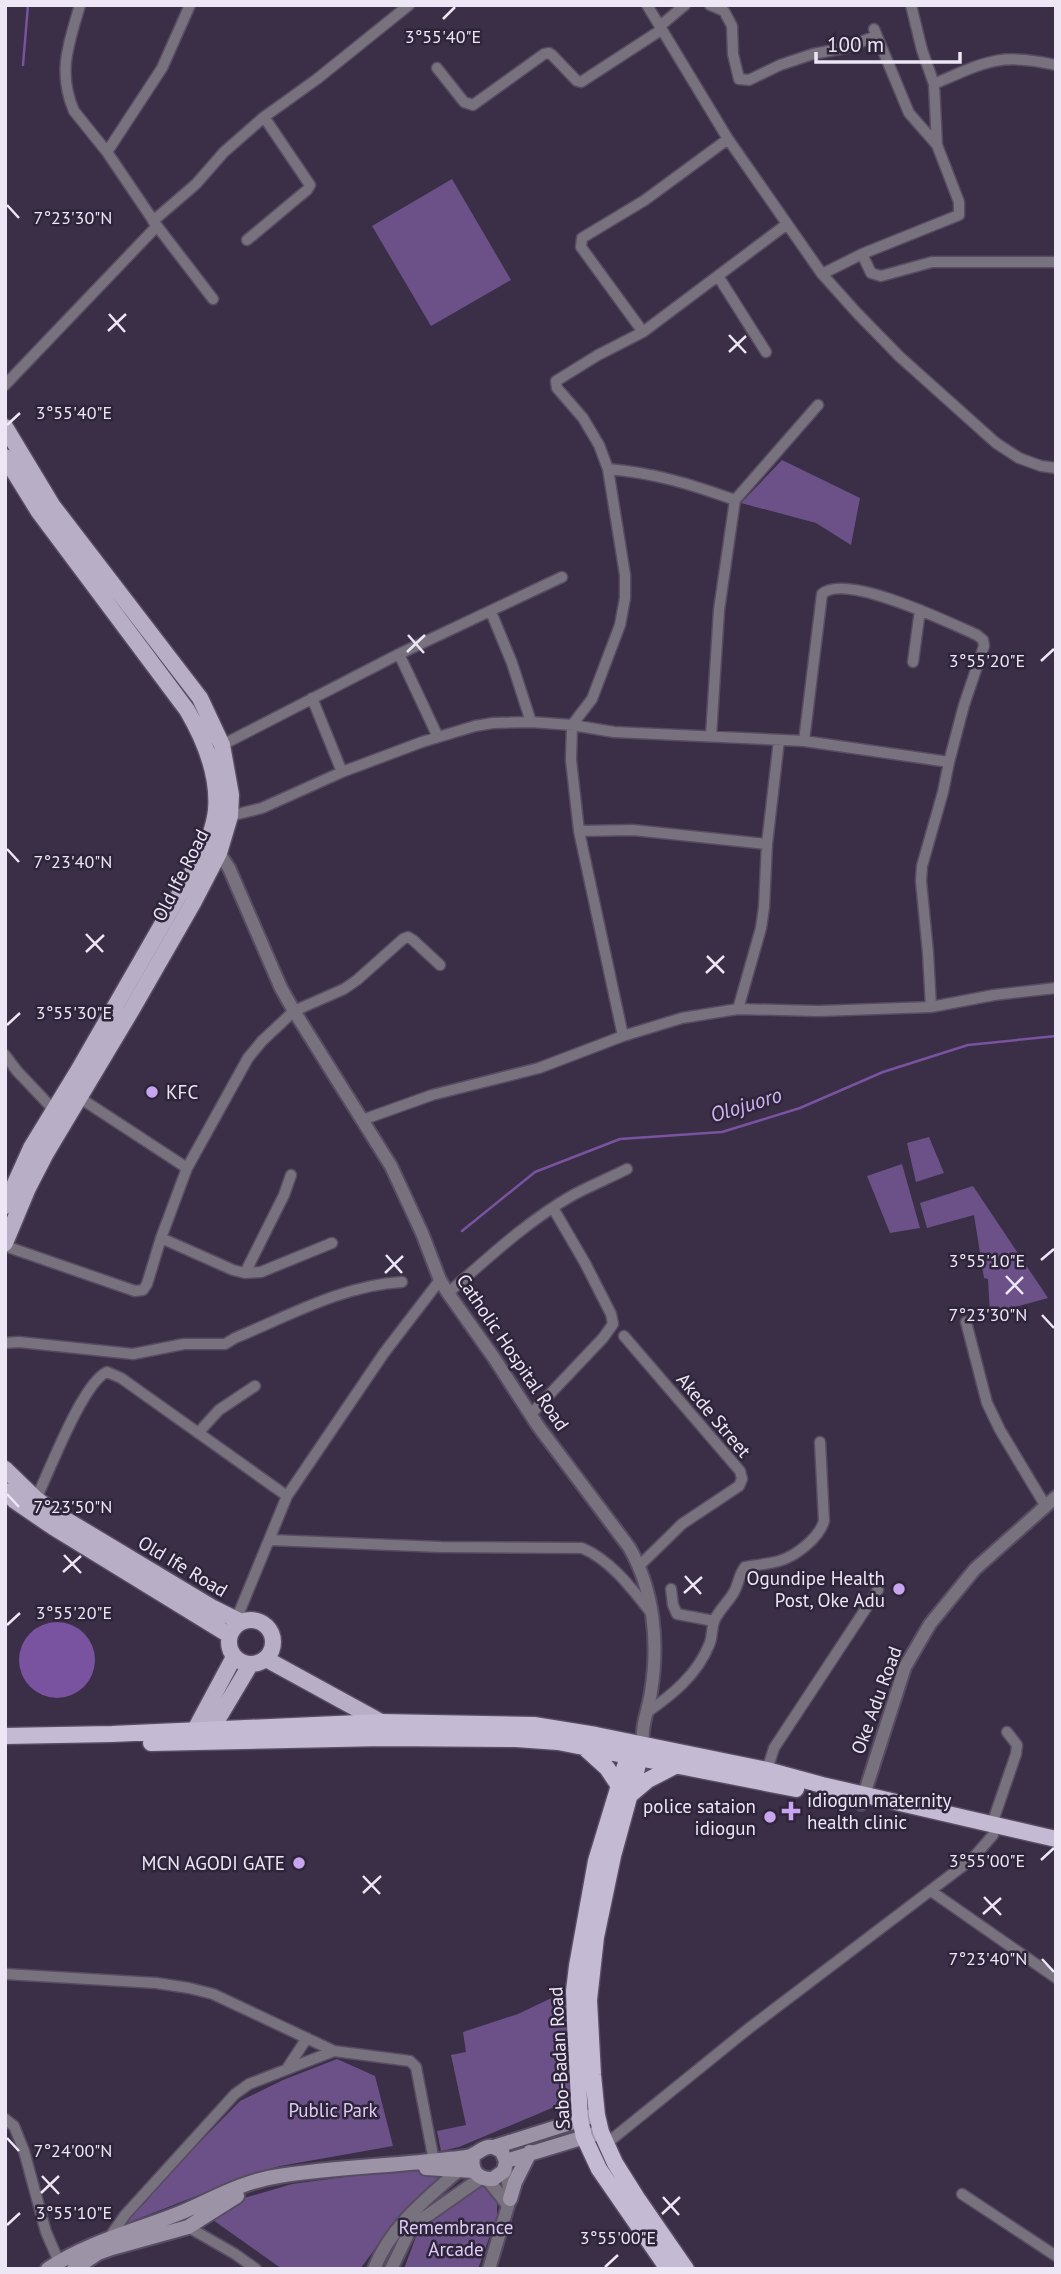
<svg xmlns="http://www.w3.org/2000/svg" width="1061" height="2274" font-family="'PT Sans',sans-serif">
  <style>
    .green { fill: #6c5188 }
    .water { fill: #7952a0 }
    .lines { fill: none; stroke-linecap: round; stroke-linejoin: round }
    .stream { stroke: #7952a0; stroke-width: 2.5 }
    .minor-casing { stroke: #574c62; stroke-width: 13 }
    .tertiary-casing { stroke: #574c62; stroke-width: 16 }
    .secondary-casing { stroke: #574c62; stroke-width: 18 }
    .primary-casing { stroke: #574c62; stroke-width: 19 }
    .trunk-casing { stroke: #574c62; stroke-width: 19 }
    .minor { stroke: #77727d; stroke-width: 10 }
    .tertiary { stroke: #77727d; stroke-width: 12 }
    .secondary { stroke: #9c94a6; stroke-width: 14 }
    .primary { stroke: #b8aec5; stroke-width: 16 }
    .trunk { stroke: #c5bad4; stroke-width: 16 }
    .ticks { fill: none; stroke: #ede6f5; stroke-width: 2.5 }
    .poi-dot { fill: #c8a6ef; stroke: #2f253b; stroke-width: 2.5 }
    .labels { text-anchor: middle; stroke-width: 5; stroke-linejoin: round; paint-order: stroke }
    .street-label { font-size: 19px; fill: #ede6f5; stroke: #2f253b }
    .poi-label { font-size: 19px; fill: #ede6f5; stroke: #2f253b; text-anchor: end }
    .park-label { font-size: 19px; fill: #dfccf7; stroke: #2f253b }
    .water-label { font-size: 21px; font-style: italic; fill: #d1b3f3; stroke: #2f253b }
    .ticks-label { font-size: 18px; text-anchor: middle; fill: #ede6f5; stroke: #2f253b; stroke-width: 5; stroke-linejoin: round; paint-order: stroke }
  </style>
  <rect width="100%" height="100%" fill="#3a2f46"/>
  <path class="green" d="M452 179 511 280 431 326 372 226Z
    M782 460 860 498 851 545 816 523 741 503Z
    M929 1137 944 1173 916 1182 907 1143Z
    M902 1164 920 1228 890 1233 867 1176Z
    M973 1186 1048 1298 990 1314 988 1279 984 1278 974 1215 927 1228 920 1203Z
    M579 1985 585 2094 459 2147 441 2151 437 2131 466 2125 451 2055 466 2052 463 2032 518 2014Z
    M337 2059 375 2076 393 2146 280 2166 247 2176 115 2228 143 2204 192 2150 240 2101 283 2080Z
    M412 2168 443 2175 392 2226 360 2269H282L213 2220 231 2202 292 2184Z
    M486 2183 497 2198V2216L478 2269H404L417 2234 463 2190Z"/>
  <path class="water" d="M19 1660a38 38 0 1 1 76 0a38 38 0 1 1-76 0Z"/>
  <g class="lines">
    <path class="stream" d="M23 65 28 5
      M462 1231 535 1172 620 1139 722 1132 800 1108 883 1072 968 1045 1056 1036"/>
    <defs>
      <path id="minor" d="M80 5C69 43 57 72 74 111L107 152 157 226 213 299
        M647 5 728 139 822 274 857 313 900 357 996 443 1019 458 1041 466 1056 468
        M710 5 724 11 732 26 733 54 739 79 749 80 780 65 813 54 845 48 876 36
        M660 26 685 5
        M874 29 909 113 937 145
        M437 68 464 102 473 105 544 54 549 53 552 55 577 81 581 82 661 30
        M934 84C985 62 1000 52 1056 65
        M107 152 162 68 190 5
        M153 221 196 184 224 152 264 117 317 79 409 5
        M247 240 307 190 310 185 264 117
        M862 254 871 273 881 276 932 262H1056
        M822 274 862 254 959 215V202L937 145 934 84 922 50 911 5
        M718 276 766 352
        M643 332 581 247 582 238 645 200 728 139
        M5 385 157 226
        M608 469C655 473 690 484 735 500
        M491 612 512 663 531 722
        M399 654 438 737
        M913 662 920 610
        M312 698 342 772
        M711 736 719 610 735 500 818 405
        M804 741 822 594C845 572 950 623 977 635L983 640 984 646 964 705 949 762 943 792 922 866 921 881 928 953 931 1007
        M222 745 399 654 562 577
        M230 816 262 808 342 772 422 742 475 726 493 723 531 722 572 725 614 732 804 741 949 762
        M579 831 633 830 767 844
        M738 1009 761 928 764 907 767 844 779 740
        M623 1036 579 831 571 760 572 725 592 699 620 625 625 598V575L608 469 599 445 583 418 557 388 556 381 598 355 643 332 787 224
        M5 1055 17 1071 54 1110
        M80 1098 187 1168
        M362 1120 432 1095 539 1068 623 1036 682 1018 738 1009 819 1011 931 1007 994 995 1056 988
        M161 1238 233 1270 245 1273 261 1272 332 1243
        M5 1246 135 1291 143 1290 147 1284 161 1238 187 1168 248 1058 262 1041 294 1011 344 989 357 980 403 939 408 937 413 940 440 965
        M245 1273 284 1195 291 1175
        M448 1293C488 1258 526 1222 573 1195 590 1186 609 1178 627 1169
        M966 1322 987 1403 1000 1430 1045 1505
        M624 1336 740 1471 742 1479 739 1486 682 1524 640 1565
        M5 1343 19 1342 133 1354 184 1344H225L235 1338C288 1316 344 1285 402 1282
        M530 1415 603 1338 613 1324 611 1314 585 1263 553 1208
        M198 1433 219 1410 255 1386
        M36 1499C49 1472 83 1382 107 1372L121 1378 287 1496
        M270 1540 441 1547 582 1548C611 1560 633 1590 652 1614
        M671 1589 673 1605 677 1614 714 1621
        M236 1620 287 1496 384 1353 440 1280
        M646 1713C672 1695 697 1675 709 1645 713 1637 711 1627 715 1619 720 1609 729 1601 734 1592 739 1583 739 1574 745 1567 756 1565 768 1564 779 1561 796 1556 819 1538 824 1521L820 1442
        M767 1770 774 1748 878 1590
        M992 1824 1016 1754 1017 1745 1007 1732
        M931 1891 1056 1978
        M5 1974 156 1983 189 1988 213 1994 334 2051 410 2061 416 2067 434 2161
        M288 2067 307 2038
        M5 2119 14 2126 24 2151 46 2232 59 2262
        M606 2144 748 2029 972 1859 993 1835
        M962 2194 1056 2256
        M188 2227 235 2254 256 2269
        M109 2238 125 2215 235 2094 249 2084 334 2051"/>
      <path id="tertiary" d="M219 853 229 868 281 988 294 1011 391 1166 422 1233 440 1280 448 1293 494 1358 538 1426 629 1547C654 1590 659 1643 651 1692 648 1712 641 1724 643 1746
        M861 1804 905 1667 930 1624 975 1569 1056 1497
        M488 2180 508 2205
        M374 2269C391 2226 425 2200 458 2171
        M391 2269 408 2234 421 2220 481 2178
        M489 2269 510 2199 506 2166"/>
      <path id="secondary" d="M494 2147 589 2117
        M506 2161 601 2132
        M426 2168 474 2171
        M510 2199 515 2182 530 2152
        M48 2269C88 2242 135 2231 180 2213 213 2199 243 2181 279 2176 335 2167 393 2166 449 2159 456 2158 469 2158 475 2154 485 2147 491 2143 502 2152L506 2161 504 2171 493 2179C477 2180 469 2169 474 2154
        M74 2269 98 2253 112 2248 188 2227 237 2196"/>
      <path id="primary" d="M5 427 52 505 200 698 222 745 231 795 230 816 219 853 193 903 131 1011 45 1155 28 1188 5 1243
        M5 457 39 512 187 710C204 739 219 775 216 810 215 823 210 836 206 848L78 1071 31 1148 5 1206
        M5 1469 36 1499 58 1515 213 1608 241 1622
        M5 1491 15 1501 53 1527 229 1635
        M229 1642a22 22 0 1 1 44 0a22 22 0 1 1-44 0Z
        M266 1659 381 1722
        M206 1739 250 1665
        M189 1741 234 1657"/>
      <path id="trunk" d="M5 1736 112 1734 381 1722 534 1725 596 1735 767 1770 822 1785 1056 1839
        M151 1743 383 1738 516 1739 558 1742 796 1789
        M631 1746 596 1861 577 1966 574 1991 575 2023 580 2119 584 2137 599 2169 668 2269
        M586 1749 607 1768 619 1786
        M642 1750 613 1856 596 1937 589 2000 593 2075 597 2115 601 2132 615 2163 637 2198 686 2269
        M629 1796 648 1780 677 1765"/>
    </defs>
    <use href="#minor" class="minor-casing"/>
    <use href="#tertiary" class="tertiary-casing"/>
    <use href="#secondary" class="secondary-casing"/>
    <use href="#primary" class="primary-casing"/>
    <use href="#trunk" class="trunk-casing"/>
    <use href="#minor" class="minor"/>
    <use href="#tertiary" class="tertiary"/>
    <use href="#secondary" class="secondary"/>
    <use href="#primary" class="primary"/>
    <use href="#trunk" class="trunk"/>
  </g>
  <path class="ticks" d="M443 19 455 7M7 205 19 218M109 314 125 332M108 331 126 314M729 335 746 353M729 352 746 336M7 425 20 413M408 635 424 653M407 652 425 635M1041 661 1054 649M7 849 19 862M86 934 103 952M86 952 104 935M707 956 724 973M706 973 724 956M7 1025 20 1013M386 1255 402 1273M1041 1260 1054 1249M385 1273 403 1256M1006 1276 1023 1294M1006 1294 1023 1277M1042 1315 1054 1328M7 1494 19 1507M64 1555 81 1573M63 1572 81 1556M685 1576 701 1594M684 1593 702 1577M7 1625 20 1613M1041 1860 1054 1848M363 1876 380 1894M363 1893 381 1876M984 1897 1001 1915M983 1914 1001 1898M1042 1959 1054 1972M7 2138 19 2151M42 2176 59 2194M41 2193 59 2176M663 2197 679 2215M662 2214 680 2197M7 2225 20 2213M605 2267 618 2255"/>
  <g class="poi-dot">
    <circle cx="152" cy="1092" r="7"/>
    <circle cx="899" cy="1589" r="7"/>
    <path d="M787.5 1800.5h7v7h7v7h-7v7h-7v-7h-7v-7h7z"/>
    <circle cx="770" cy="1817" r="7"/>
    <circle cx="299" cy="1863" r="7"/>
  </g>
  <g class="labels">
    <g class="street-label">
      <text transform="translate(180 875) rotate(-63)" y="7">Old Ife Road</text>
      <text transform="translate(513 1352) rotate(56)" y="7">Catholic Hospital Road</text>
      <text transform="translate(714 1415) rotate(50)" y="7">Akede Street</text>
      <text transform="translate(183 1566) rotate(31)" y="7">Old Ife Road</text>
      <text transform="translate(876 1700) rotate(-70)" y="7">Oke Adu Road</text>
      <text transform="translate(559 2058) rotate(-93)" y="7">Sabo-Badan Road</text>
    </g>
    <g class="poi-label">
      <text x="166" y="1099" text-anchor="start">KFC</text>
      <text x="885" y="1585">Ogundipe Health<tspan x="885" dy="22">Post, Oke Adu</tspan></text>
      <text x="807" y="1807" text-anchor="start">idiogun maternity<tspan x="807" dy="22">health clinic</tspan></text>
      <text x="756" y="1813">police sataion<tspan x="756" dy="22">idiogun</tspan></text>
      <text x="285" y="1870">MCN AGODI GATE</text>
    </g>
    <g class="park-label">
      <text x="333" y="2117">Public Park</text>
      <text x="456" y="2234">Remembrance<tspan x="456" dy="22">Arcade</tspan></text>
    </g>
    <g class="water-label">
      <text transform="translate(746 1105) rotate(-17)" y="7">Olojuoro</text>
    </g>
  </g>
  <g class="ticks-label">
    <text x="443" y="43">3°55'40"E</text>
    <text x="73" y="224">7°23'30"N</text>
    <text x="74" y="419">3°55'40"E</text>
    <text x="987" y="667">3°55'20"E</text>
    <text x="73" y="868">7°23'40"N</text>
    <text x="74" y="1019">3°55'30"E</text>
    <text x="987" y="1267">3°55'10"E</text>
    <text x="988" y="1321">7°23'30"N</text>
    <text x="73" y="1513">7°23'50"N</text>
    <text x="74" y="1619">3°55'20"E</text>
    <text x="987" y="1867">3°55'00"E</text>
    <text x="988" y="1965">7°23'40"N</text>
    <text x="73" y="2157">7°24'00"N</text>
    <text x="74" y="2219">3°55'10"E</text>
    <text x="618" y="2244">3°55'00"E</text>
  </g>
  <rect width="1061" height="2274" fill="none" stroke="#ede6f5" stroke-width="14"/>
  <path d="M816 52v10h144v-10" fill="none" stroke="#ede6f5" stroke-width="3.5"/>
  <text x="827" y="52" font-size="21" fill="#ede6f5" stroke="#2f253b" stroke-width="5" paint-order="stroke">100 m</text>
</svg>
